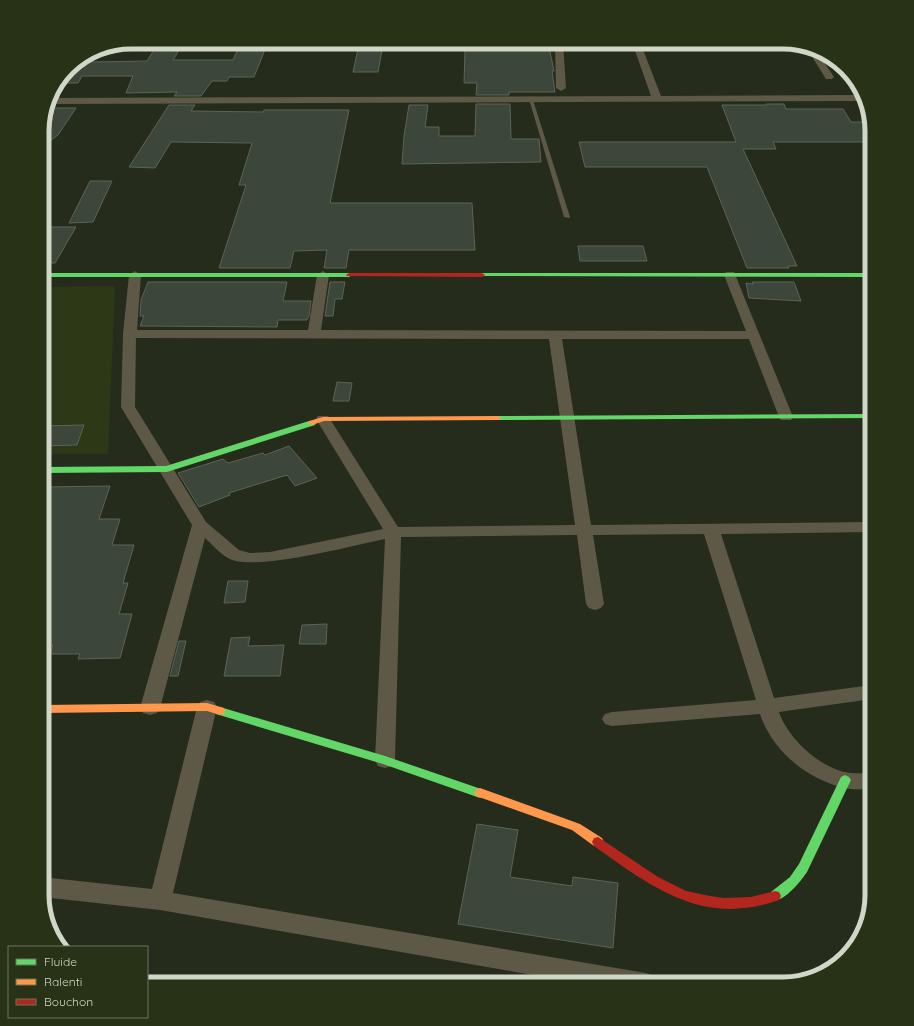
<svg xmlns="http://www.w3.org/2000/svg" width="914" height="1026" font-family="Quicksand,sans-serif">
  <style>
    .built { fill: #2d3817 }
    .building { fill: #3d463a; stroke: #5b6458 }
    .lines { fill: none; stroke-linecap: round; stroke-linejoin: round }
    .lane { fill: #5d5946; fill-rule: evenodd }
    .street { fill: #5d5946; fill-rule: evenodd }
    .fast { fill: #63d668; fill-rule: evenodd }
    .slow { fill: #ff974d; fill-rule: evenodd }
    .jam { fill: #b3261e; fill-rule: evenodd }
    .rim { fill: none; stroke: #d0d7c6; stroke-width: 5 }
  </style>
  <rect width="100%" height="100%" fill="#262c1c"/>
  <path class="built" d="M115 286 108 454H42V287Z"/>
  <path class="building" d="M159 42H184L173 60H233L241 42H268L254 77H229L227 81H212L201 96H174L177 92 126 93 133 76H82L78 83H58L72 64 97 49 90 62 147 61Z
    M485 42H548L554 71H552L555 92H509V95H476L477 83H464L465 50H472L471 43Z
    M358 49 382 50 378 72H353Z
    M476 104H510L511 139H539L541 162 402 164 404 136 409 105H428L425 127H439V136H475Z
    M766 104H784L786 109H843L851 122H869L872 130V142H773L776 149H743L797 266H788L789 268H747L707 167H585L579 142H736L722 105H767Z
    M169 105H195L191 111 263 112 264 110H349L330 203H472L475 250H349L346 268H324L327 250 294 251 290 268H219L246 185H239L252 143 171 142 155 168 129 167Z
    M47 108H76L58 135 42 147V125Z
    M90 181H112L93 222 69 223Z
    M42 227H76L55 263H42Z
    M578 246H643L647 261H580Z
    M148 282H287L283 301H311L309 316 307 320H278L277 327 140 326 144 316H140L141 300Z
    M330 282H345L342 299H335L333 316H325Z
    M752 282H794L801 301 749 298 746 283 753 284Z
    M337 382 352 383 349 401H333Z
    M84 425 77 445 42 446V426Z
    M289 446 317 478 295 486 287 475 229 493 230 495 199 507 178 473 223 459 228 463 263 453 265 455Z
    M110 486 99 519H120L112 545H134L123 583H128L119 614H132L120 658 78 659 80 654H50L53 645H42V487Z
    M228 581H248L245 602 224 603Z
    M327 624 326 644H299L302 625Z
    M250 637 248 646 284 645 280 676H224L231 638Z
    M179 641H186L178 676H170Z
    M477 824 518 830 510 877 572 886 573 877 618 883 613 948 458 924Z"/>
  <g class="lines">
    <path class="lane" d="M529 99 533 100 570 217 569 218 564 217Z"/>
    <path class="street" d="M439 42H447V44L443 47 440 46Z
      M555 42H563L566 88 561 91 556 88Z
      M632 42H640L661 96 860 95 862 101 48 104 49 98 651 96Z
      M806 47 816 50 834 77 832 79H826Z
      M135 271 141 275 137 330H308L317 275 323 271 329 275 321 330 746 331 724 275 726 272H734L793 417 791 420H781L779 417 749 339H562L591 525 872 522V532L721 534 774 698 872 685V699L779 712C788 738 817 765 844 772 853 774 863 773 872 773V789C863 789 853 790 844 788 807 779 772 751 760 714L612 726 605 724 602 719 605 714 612 712 756 700 704 534 593 535 604 604 601 608 595 610 589 608 586 604 577 535 401 537 395 760 392 766 385 768 378 766 375 760 385 539C354 545 251 573 228 558 219 553 212 544 205 538L160 708 157 713 150 715 143 713 140 708 192 525 121 407 123 334 129 275ZM136 338 549 339 575 525 398 527 330 419 328 416H318L316 419 383 529 270 552 250 553 239 550 206 522 135 407Z
      M207 700 214 702 217 707 173 893 646 973 654 976 658 984H584L160 910 42 897V877L152 889 197 707 200 702Z"/>
    <path class="fast" d="M42 273H349L352 275 349 277H42Z
      M482 273H872V277L480 276 479 275Z
      M872 414V418L497 420 493 418 497 416Z
      M309 421H315L316 423 315 425 167 472 42 473V467L166 466Z
      M220 707 385 756 484 790 486 793 484 796 480 798 383 764 216 714 215 711 216 708Z
      M845 775 849 777 851 780 807 872C801 881 783 904 771 900L769 896 771 892 790 877 799 864 841 777Z"/>
    <path class="slow" d="M497 416 501 418 500 420 324 421 312 425 308 423 309 421 323 417Z
      M207 703 224 708 225 711 224 714 220 715 207 711 42 713V705Z
      M480 788 580 824 602 838 604 842 602 846 598 847 594 846 572 830 476 796 474 793 476 790Z"/>
    <path class="jam" d="M349 273H482L485 275 482 277 347 276 346 275Z
      M598 837 658 877 686 891 710 896 724 898 751 897 775 891 779 892 781 896 779 900C703 927 653 888 594 846L592 842 594 838Z"/>
  </g>
  <path d="M0 0H914V1026H0ZM131 49H783A82 82 0 0 1 865 131V895A82 82 0 0 1 783 977H131A82 82 0 0 1 49 895V131A82 82 0 0 1 131 49Z" fill="#283216" fill-rule="evenodd"/>
  <path class="rim" d="M131 49H783A82 82 0 0 1 865 131V895A82 82 0 0 1 783 977H131A82 82 0 0 1 49 895V131A82 82 0 0 1 131 49Z"/>
  <rect x="8" y="946" width="140" height="72" fill="#283216" stroke="#6b745c"/>
  <rect x="16" y="959" width="20" height="6" fill="#63d668" stroke="#6b745c"/>
  <text x="44" y="966" font-size="12" fill="#d0d7c6">Fluide</text>
  <rect x="16" y="979" width="20" height="6" fill="#ff974d" stroke="#6b745c"/>
  <text x="44" y="986" font-size="12" fill="#d0d7c6">Ralenti</text>
  <rect x="16" y="999" width="20" height="6" fill="#b3261e" stroke="#6b745c"/>
  <text x="44" y="1006" font-size="12" fill="#d0d7c6">Bouchon</text>
</svg>
